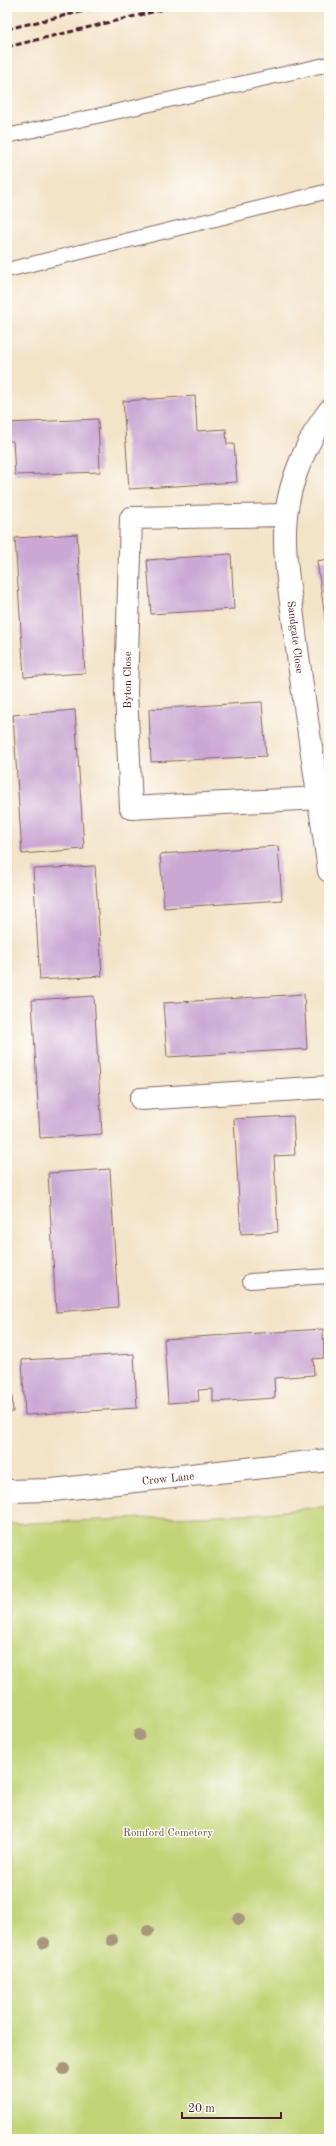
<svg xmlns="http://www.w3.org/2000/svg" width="336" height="2146" font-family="'Old Standard TT',serif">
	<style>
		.green { fill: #c2d477; stroke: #867a51 }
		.building { fill: #cba8d4 }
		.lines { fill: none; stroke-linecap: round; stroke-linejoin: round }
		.service-casing { stroke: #856462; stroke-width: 16 }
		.minor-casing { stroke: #856462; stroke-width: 24 }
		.tertiary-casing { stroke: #856462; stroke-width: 24 }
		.service { stroke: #fff; stroke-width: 14 }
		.minor { stroke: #fff; stroke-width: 22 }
		.tertiary { stroke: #fff; stroke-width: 22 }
		.rail { stroke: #4a1f2b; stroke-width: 3; stroke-dasharray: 6 3; stroke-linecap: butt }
		.tree { fill: #aa957e }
		.labels { text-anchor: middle; stroke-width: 3; stroke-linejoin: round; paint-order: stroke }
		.street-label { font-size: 11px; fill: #4a1f2b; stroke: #fdfcf7 }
		.park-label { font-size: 11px; fill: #6e5542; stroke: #fdfcf7 }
	</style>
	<rect width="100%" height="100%" fill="#fdfcf7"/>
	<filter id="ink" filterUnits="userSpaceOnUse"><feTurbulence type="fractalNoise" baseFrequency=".025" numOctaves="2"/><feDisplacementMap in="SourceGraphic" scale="8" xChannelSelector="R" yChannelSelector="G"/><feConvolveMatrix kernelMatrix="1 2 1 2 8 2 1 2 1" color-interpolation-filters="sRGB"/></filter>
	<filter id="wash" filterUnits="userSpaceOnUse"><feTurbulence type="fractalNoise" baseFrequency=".012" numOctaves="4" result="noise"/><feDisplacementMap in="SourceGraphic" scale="16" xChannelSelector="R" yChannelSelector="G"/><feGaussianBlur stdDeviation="0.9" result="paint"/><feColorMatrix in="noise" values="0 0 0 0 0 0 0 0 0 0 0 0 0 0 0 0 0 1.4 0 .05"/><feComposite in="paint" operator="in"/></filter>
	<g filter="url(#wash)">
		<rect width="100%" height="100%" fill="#f3e3c7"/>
		<path class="green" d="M329,1506V2139H7V1524L266,1513Z"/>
		<g id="blocks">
			<path class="building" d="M195,396L197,431L226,429L227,444H234L237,482L129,489L123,401Z
				M98,419L100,472L15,475L13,441H7V423Z
				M77,534L85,673L24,677L15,538Z
				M231,554L234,609L151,614L147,560Z
				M329,559V639H328L317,561Z
				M262,702L266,756L151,762L149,709Z
				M75,710L84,849L22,854L13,715Z
				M278,846L282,900L164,908L160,854Z
				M95,866L102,976L40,980L33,869Z
				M304,994L307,1049L167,1057L163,1003Z
				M94,996L102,1134L40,1138L32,1000Z
				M293,1116L295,1155L274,1156L278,1232L241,1234L234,1119Z
				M110,1169L118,1307L56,1312L48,1173Z
				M323,1329L324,1358L313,1359L314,1375L274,1378L275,1398L213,1402V1389L198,1390L199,1401L168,1403L164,1339Z
				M134,1354L137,1408L25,1415L22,1360Z
				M11,1375L13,1412H7V1376Z"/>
		</g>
	</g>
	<g filter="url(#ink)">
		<use href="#blocks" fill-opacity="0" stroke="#856462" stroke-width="1"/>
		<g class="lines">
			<defs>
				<path id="service" d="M7,136L329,64
					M7,270L329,191
					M250,1281L329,1276"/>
				<path id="minor" d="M329,411C308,438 289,482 286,516C282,552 290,590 294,625C304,707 318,789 329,871
					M286,515L131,518L126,692L131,808L319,798
					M141,1099L329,1087"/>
				<path id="tertiary" d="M7,1491L52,1490L329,1460"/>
			</defs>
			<use href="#service" class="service-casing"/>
			<use href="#minor" class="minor-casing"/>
			<use href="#tertiary" class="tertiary-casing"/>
			<use href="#service" class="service"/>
			<use href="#minor" class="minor"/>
			<use href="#tertiary" class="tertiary"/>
			<path class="rail" d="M7,29L101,7
				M7,47L173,7"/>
		</g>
		<g class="tree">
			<circle cx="139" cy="1735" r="6"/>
			<circle cx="239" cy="1919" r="6"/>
			<circle cx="148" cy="1931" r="6"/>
			<circle cx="112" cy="1940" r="6"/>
			<circle cx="44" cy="1943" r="6"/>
			<circle cx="64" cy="2069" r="6"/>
		</g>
	</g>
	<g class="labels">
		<g class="street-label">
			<text transform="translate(296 637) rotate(83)" y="4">Sandgate Close</text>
			<text transform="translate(127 680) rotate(-90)" y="4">Byton Close</text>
			<text transform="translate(168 1478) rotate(-6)" y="4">Crow Lane</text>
		</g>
		<g class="park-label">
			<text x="168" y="1836">Romford Cemetery</text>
		</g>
	</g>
	<rect width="336" height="2146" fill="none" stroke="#fdfcf7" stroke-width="24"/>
	<path d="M182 2112v6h99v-6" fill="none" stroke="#4a1f2b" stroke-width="2"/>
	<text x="188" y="2112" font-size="12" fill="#4a1f2b" stroke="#fdfcf7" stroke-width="3" paint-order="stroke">20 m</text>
</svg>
